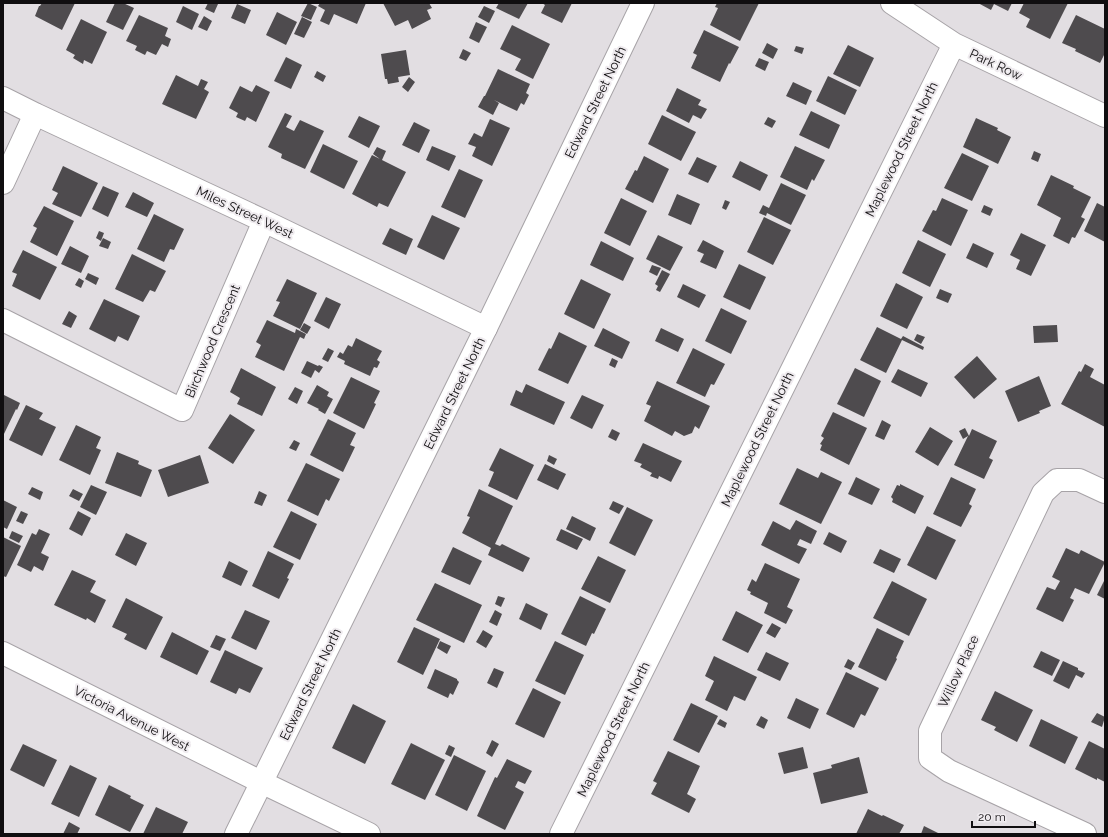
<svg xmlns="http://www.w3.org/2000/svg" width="1108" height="837" font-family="Raleway,sans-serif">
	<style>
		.building { fill: #4e4b4e }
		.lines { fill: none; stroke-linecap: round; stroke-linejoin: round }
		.minor-casing { stroke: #a7a3a7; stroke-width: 24 }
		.major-casing { stroke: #a7a3a7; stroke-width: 24 }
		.minor { stroke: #fff; stroke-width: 22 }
		.major { stroke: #fff; stroke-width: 22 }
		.labels { text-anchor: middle; stroke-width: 4; stroke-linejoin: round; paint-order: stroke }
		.street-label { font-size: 13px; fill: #100e10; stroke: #efebef }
	</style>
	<rect width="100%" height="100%" fill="#e2dee2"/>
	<path class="building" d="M42,3H75L62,30L35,16L39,6H40Z
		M115,3H123L134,8L123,30L106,22Z
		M208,3H216L218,4L214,13L205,9Z
		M308,3L317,7L311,20L301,16Z
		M320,3H366L357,24L334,14L329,25L320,21L325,10L318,6Z
		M383,3H429L432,8L427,10L431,19L412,29L408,20L395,26Z
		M499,3H528L519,19L496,8Z
		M542,3H572L562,23L541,13L545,5Z
		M717,3H759L740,41L710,25L718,8L715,7Z
		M978,3H1012L1008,11L994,4L991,10Z
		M1024,3H1068L1050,39L1026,27L1030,19L1019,13Z
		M237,4L251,10L245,24L231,18Z
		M183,6L199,14L192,30L176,22Z
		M484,6L495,11L489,23L478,17Z
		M277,12L297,22L286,45L266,35Z
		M139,15L168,28L165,36L171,39L168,47L162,44L156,55L147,51L145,55L135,50L137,46L126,41Z
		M1076,15L1105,29V53L1100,63L1075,51L1076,49L1062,43Z
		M204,16L212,21L207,31L198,27Z
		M302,17L312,22L304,38L294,34Z
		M81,19L107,32L92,64L84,60L83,64L73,58L75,55L66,50Z
		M476,22L487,27L479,43L469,38Z
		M512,25L550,44L533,79L515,70L521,59L500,49Z
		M704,30L739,47L730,64L729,63L720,82L691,68L697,55L693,53Z
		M767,43L778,49L773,59L762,53Z
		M848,45L874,58L860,87L833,74Z
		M796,46L804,48L802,54L794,51Z
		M463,49L471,53L466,61L459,58Z
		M406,50L410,75L398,77L399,82L388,84L387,79H385L381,54Z
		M286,57L302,65L291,89L274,81Z
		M759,58L769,62L765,71L755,66Z
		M498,69L530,84L526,93L529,95L524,105L521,103L517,111L494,100L499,103L493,115L478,107L484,96H485Z
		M317,71L326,76L323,82L314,77Z
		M176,75L198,86L201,79L208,82L204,89L209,92L196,119L162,104Z
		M828,76L857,90L845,115L816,101Z
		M409,77L415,82L408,92L402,87Z
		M793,82L812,91L806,105L786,96Z
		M256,85L270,92L256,122L247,117L245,121L236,117L238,113L229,108L240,86L252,92Z
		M677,88L701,100L698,105L707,109L701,119L693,115L689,123L666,111Z
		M811,111L840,125L829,149L799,135Z
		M285,113L292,116L286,127L294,131L300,120L324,131L305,169L281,158L282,154L268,147Z
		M662,115L696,132L681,161L648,144Z
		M359,116L380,126L369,148L348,137Z
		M768,117L776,121L772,128L764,124Z
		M976,118L998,128L997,130L1011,137L998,164L963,147Z
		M490,119L510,128L492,166L472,156L476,147L468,144L474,133L482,137Z
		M414,122L430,130L419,153L402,145Z
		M323,144L358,161L344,189L310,172Z
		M432,146L456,156L449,171L426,160Z
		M795,146L825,160L814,181L812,179L807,190L780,177Z
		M377,147L386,151L382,160L406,172L388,207L379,203L377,207L352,194L372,155L380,159L373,154Z
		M1034,151L1041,154L1038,162L1031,159Z
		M962,153L989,166L972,201L944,188Z
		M644,156L669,169L653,203L625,189L635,170L637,171Z
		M697,157L717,166L708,183L688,174Z
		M740,161L768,175L760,191L732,177Z
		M63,166L98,183L81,217L52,204L58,193L52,190Z
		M459,169L483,180L465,218L441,207Z
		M1051,175L1074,186L1073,188L1091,197L1081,217L1085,219L1075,238L1072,237L1069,244L1053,236L1061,218L1037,205Z
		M781,183L806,195L791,225L767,213L766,216L759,213L763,205L769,208Z
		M103,186L119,193L108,217L92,209Z
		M133,192L154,203L147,217L125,207Z
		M677,194L700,204L691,225L668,215Z
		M621,198L647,211L630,246L604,233Z
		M942,198L968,210L951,246L922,231L933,210L936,211Z
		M725,200L730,202L726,210L722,208Z
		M1097,203L1105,207V242L1084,231Z
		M984,205L993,209L990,216L981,212Z
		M44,206L74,221L57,256L30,242L37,228L33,226Z
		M154,214L184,229L174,250L170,249L164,262L137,249Z
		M432,215L460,228L444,260L417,247Z
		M764,217L791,230L773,265L747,252Z
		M390,228L413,239L406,255L382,244Z
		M99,231L104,233L101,241L96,238Z
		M1021,233L1046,245L1031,276L1016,269L1020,260L1010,255Z
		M658,235L683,247L670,271L646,259Z
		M103,238L111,242L108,249L99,246Z
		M703,240L724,251L716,269L700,262L704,254L697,251Z
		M918,240L946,254L930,287L902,273Z
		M601,241L634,258L623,281L590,265Z
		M973,243L994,253L987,268L966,258Z
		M70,246L89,256L81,273L61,264Z
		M23,250L57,267L40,300L12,286L17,274L12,272Z
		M132,254L166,271L155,292L150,290L143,302L115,289Z
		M739,264L766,277L750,310L723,297Z
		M652,265L661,268L657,276L649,272Z
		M662,270L670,274L660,292L656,290L658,286L655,284Z
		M88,273L99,278L96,285L85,279Z
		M79,278L84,281L81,288L75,285Z
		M287,279L317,293L300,329L273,316L280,302L276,301Z
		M581,279L611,294L594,329L564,314Z
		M896,283L923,297L907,329L880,316Z
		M683,284L706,295L699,308L677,297Z
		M940,289L952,294L948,303L936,298Z
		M326,297L341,304L329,329L314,321Z
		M104,299L140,316L128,341L118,336L115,342L89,329Z
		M721,308L747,321L731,354L705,341Z
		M69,311L77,316L71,328L62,324Z
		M267,320L295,333L296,329L306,334L304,339L300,337L284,371L255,357L261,345L256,342Z
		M304,323L311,327L307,334L300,330Z
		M1057,325L1058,342L1034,343L1033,326Z
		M877,327L901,339L903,336L924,347L923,350L902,340L886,373L860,360Z
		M603,328L630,342L622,359L594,346Z
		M661,328L684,339L678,352L655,341Z
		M559,332L587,346L568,384L538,370L549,348L551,349Z
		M917,334L925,337L921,344L914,340Z
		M356,338L382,351L377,360L380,362L377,368L374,367L370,376L344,364L345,361L337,357L340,352L343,354L348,345L352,347Z
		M328,348L334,351L328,362L322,359Z
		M693,348L725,364L714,385L711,384L705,397L676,383Z
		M977,356L997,379L974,399L954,377Z
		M612,358L618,361L615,368L609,365Z
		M307,361L318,366L319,365L323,367L319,373L315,370L311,378L301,373Z
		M1085,364L1094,369L1090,377L1105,385V427L1061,404L1079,371L1081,372Z
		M241,368L276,387L262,416L237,404L240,398L230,392Z
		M855,368L881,381L864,417L837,404Z
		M898,369L928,383L921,397L891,382Z
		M1039,376L1051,406L1039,411L1040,413L1018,422L1005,391Z
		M351,377L380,391L374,403L376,404L364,429L333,413Z
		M657,381L710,406L699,429L695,426L692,433L684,436L675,431L672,436L644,421L651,406L646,404Z
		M526,384L565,402L554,425L510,405L516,390L522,393Z
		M317,385L329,392L327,396L333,399L325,414L318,410L319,409L307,403Z
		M295,387L303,391L297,404L288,399Z
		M4,395L20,403L17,410L16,409L3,436V397Z
		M582,395L604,405L592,429L570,418Z
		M26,405L43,413L39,419L56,427L42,456L9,440Z
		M833,412L867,428L849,465L820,450L822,445L820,444L824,438L821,436Z
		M230,414L255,430L233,464L208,448Z
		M328,419L356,433L350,445L355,447L343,472L310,455Z
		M882,420L891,425L884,440L875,436Z
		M76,425L101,437L96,448L101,450L90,475L59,460Z
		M930,427L953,441L938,466L915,452Z
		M965,428L969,436L972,429L997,441L989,458L993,460L984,479L954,465L968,436L963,439L959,431Z
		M612,429L620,433L616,441L608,437Z
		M294,440L300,443L296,451L289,448Z
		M643,443L682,461L671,482L659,476L658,479L650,476L652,473L640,467L642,464L634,461Z
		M500,448L534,465L517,500L488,486L494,472L489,470Z
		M117,452L139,461L138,464L152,470L141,497L105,483Z
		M200,455L209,483L168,497L158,470Z
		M549,455L557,459L554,465L547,461Z
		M306,463L340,479L329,501L326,499L318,516L287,501Z
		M545,464L566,474L558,490L537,480Z
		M797,468L818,478L821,472L842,482L821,524L779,504Z
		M856,477L880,489L872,505L848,494Z
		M951,477L976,489L969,504L972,506L961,527L933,514Z
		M900,484L924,496L915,514L892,502L893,499L891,497L897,485L900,486Z
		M91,485L107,492L96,515L80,507Z
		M32,487L43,492L40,500L28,494Z
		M73,489L83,494L79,501L69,496Z
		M479,489L513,506L495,544L500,546L502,544L530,558L523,572L488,555L491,548L462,533L470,517L467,516Z
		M259,491L267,495L262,506L254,503Z
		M3,500L17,507L7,529L3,527Z
		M613,501L624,506L619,514L609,509Z
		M627,507L653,520L635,556L609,543Z
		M21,511L28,514L23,524L16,521Z
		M78,511L91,518L82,536L69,529Z
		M291,511L317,524L300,560L273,547Z
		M572,516L596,528L590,541L566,529Z
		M796,520L817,531L811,544L800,539L797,545L807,549L799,564L761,545L773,521L790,530Z
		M927,526L956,540L936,580L907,565Z
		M39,529L50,534L41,553L49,557L43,571L34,566L31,572L17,565L32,533L36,535Z
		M561,529L583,539L577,550L556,540Z
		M12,531L23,536L19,543L9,538Z
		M829,532L847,541L841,553L823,544Z
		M126,533L147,543L136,566L115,555Z
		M3,537L21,546L6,577L3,576Z
		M453,547L482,561L470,585L441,572Z
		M1066,548L1079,554L1081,550L1105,562L1089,594L1075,588L1070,598L1074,600L1063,622L1036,609L1047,587L1055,590L1060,581L1052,577Z
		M880,549L901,559L894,573L873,563Z
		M268,551L294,564L287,578L289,579L279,599L252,586Z
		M598,556L626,570L610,603L581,589Z
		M229,561L248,571L241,586L222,577Z
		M765,563L800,579L787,607L793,610L786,624L764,613L768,603L750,594L751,592L747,590L752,579L756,582Z
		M72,570L96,581L90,592L106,600L95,623L87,618L86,620L54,605Z
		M1105,579V599L1097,595Z
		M892,581L927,599L909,636L873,618Z
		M435,583L482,605L464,643L416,620Z
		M498,596L505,598L501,607L495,604Z
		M580,596L606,609L594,634L592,633L586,646L561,634Z
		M126,598L163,617L146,650L124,639L127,634L112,627Z
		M526,603L548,614L541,630L519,619Z
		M245,610L270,621L256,650L231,638Z
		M495,610L502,614L497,626L489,622Z
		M736,611L763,625L748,653L722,640Z
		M772,623L781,628L775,638L766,633Z
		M414,627L440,639L423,675L397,662Z
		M877,628L904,641L896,658L897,659L886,681L858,667Z
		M483,630L493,636L486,648L476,642Z
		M172,632L209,651L197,675L160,657Z
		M216,635L226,639L220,651L210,647Z
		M440,641L451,646L447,654L437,648Z
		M555,641L584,655L565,695L535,681Z
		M225,650L263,668L250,693L239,688L236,694L210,682Z
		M1041,651L1060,660L1052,676L1033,667Z
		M766,652L789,663L780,681L757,670Z
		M714,656L757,677L745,701L734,696L727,711L705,700L714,681L705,676Z
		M848,659L855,663L851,670L844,667Z
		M1063,661L1078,668V670L1085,673L1082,678L1076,675L1069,689L1053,681Z
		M494,668L504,672L497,688L487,683Z
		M435,669L457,679V680L459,682L453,695L450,693L448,698L427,688Z
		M846,672L879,688L865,716L861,714L854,728L826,714Z
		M533,688L561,702L544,738L515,724Z
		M995,691L1033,710L1017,742L994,730L996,727L981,720Z
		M796,698L819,709L810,729L787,718Z
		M691,703L718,716L699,753L673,740Z
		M353,704L386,721L365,764L332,748Z
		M1097,713L1105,717L1102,727L1091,722Z
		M761,716L768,720L764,729L756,725Z
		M720,719L727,723L725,728L717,724Z
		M1041,719L1078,737L1065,764L1029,746Z
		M492,740L499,744L492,757L486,753Z
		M1089,741L1105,749V782L1097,778V780L1075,769Z
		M411,743L445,760L425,800L391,784Z
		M23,744L57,760L44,787L10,770Z
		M449,745L455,748L451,757L445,754Z
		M803,747L808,768L784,774L778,753Z
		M668,751L700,766L687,794L696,799L689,813L651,794L657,783L653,781Z
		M454,755L486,771L467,811L435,795Z
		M859,757L868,793L821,804L813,773L832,768L831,765Z
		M507,759L532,771L525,784L518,781L515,787L524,792L505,830L477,816L495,777L497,778Z
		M70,765L97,778L79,817L51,804Z
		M109,785L131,796L130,798L144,805L130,832L95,815Z
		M156,807L188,822L182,834H143Z
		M868,809L882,816L883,815L904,825L899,834H856Z
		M69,822L80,828L77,834H63Z
		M924,826L940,834H921Z"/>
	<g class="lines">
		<defs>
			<path id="minor" d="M892,3L954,44L1105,116
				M3,98L35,114L264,221L486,328
				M3,183L35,114
				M3,320L182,410L264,221
				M3,653L261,782L369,834
				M561,834L954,44
				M1085,834L949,771L930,758V731L1043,493L1057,480H1079L1105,492"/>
			<path id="major" d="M236,834L486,328L643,3"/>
		</defs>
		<use href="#minor" class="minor-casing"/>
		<use href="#major" class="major-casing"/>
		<use href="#minor" class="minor"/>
		<use href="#major" class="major"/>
	</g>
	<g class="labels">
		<g class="street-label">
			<text transform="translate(996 64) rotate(25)" y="5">Park Row</text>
			<text transform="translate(595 102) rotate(-64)" y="5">Edward Street North</text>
			<text transform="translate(901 149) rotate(-64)" y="5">Maplewood Street North</text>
			<text transform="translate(245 212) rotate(25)" y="5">Miles Street West</text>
			<text transform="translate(212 341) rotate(-67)" y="5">Birchwood Crescent</text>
			<text transform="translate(454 393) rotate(-64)" y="5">Edward Street North</text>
			<text transform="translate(757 439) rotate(-64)" y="5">Maplewood Street North</text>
			<text transform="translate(958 671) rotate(-65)" y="5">Willow Place</text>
			<text transform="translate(310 684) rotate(-64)" y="5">Edward Street North</text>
			<text transform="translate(132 718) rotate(27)" y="5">Victoria Avenue West</text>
			<text transform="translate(613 729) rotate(-64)" y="5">Maplewood Street North</text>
		</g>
	</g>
	<rect width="1108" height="837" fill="none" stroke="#100e10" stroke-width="8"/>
	<path d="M972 821v6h63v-6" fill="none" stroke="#100e10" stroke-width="2"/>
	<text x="978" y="821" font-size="12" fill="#100e10" stroke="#efebef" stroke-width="3" paint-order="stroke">20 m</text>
</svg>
